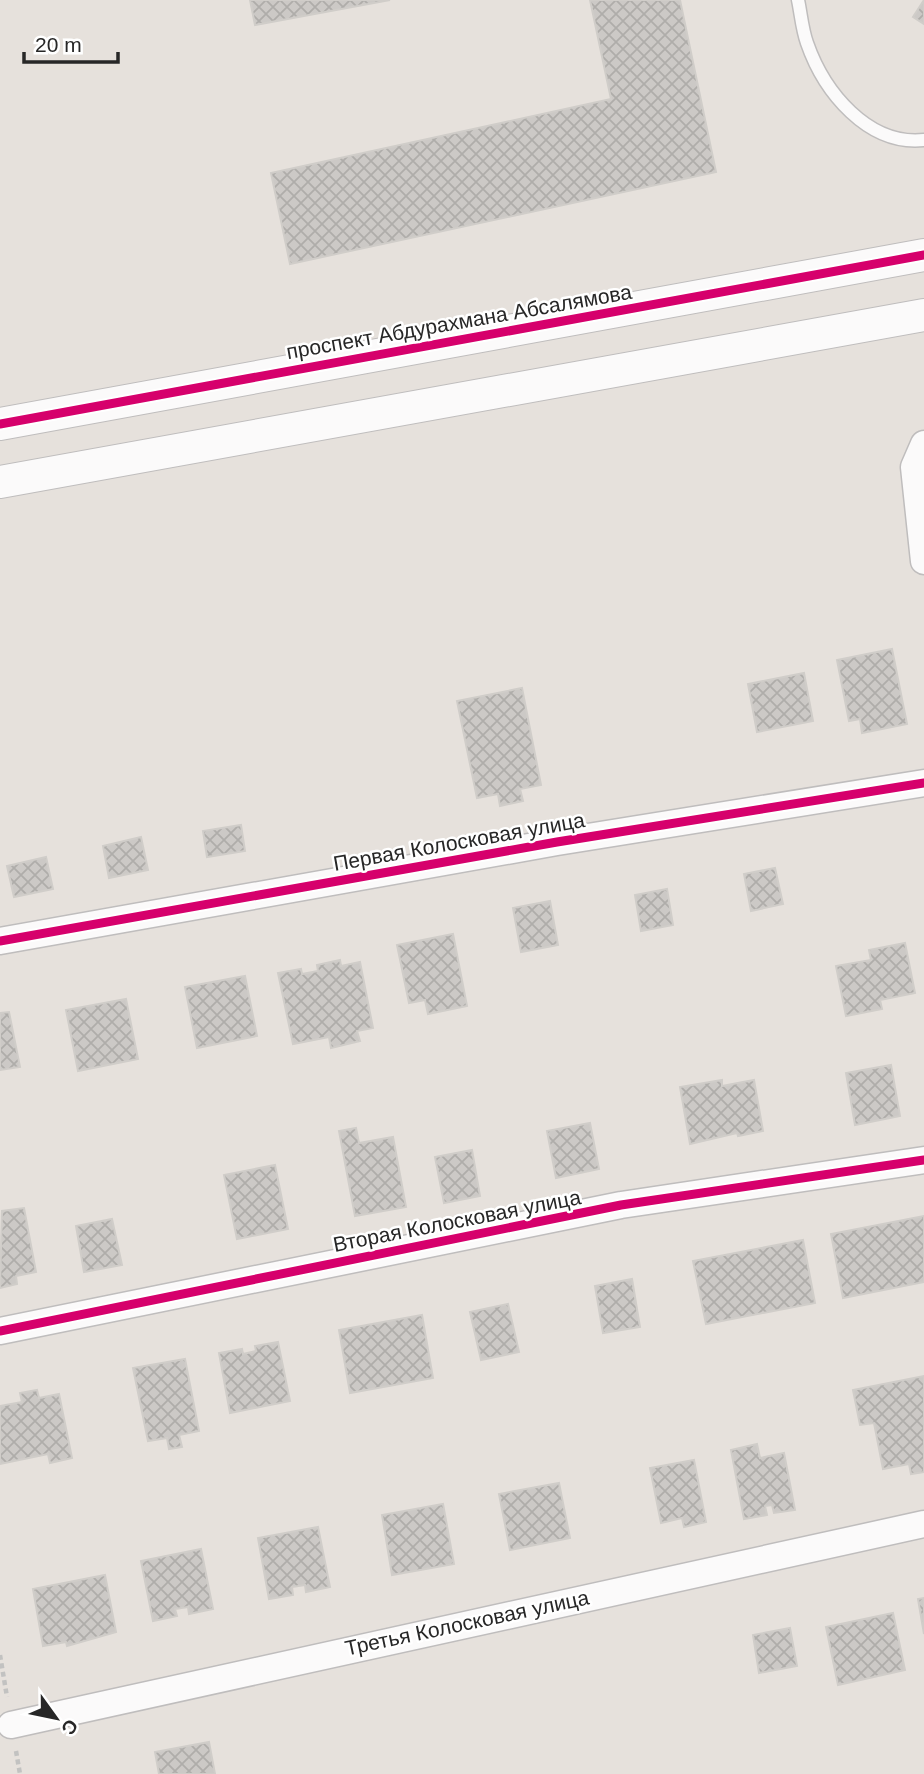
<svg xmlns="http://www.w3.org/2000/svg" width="924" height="1774" font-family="Arial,sans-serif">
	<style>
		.building { fill: url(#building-cross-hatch); stroke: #d0cdc9; stroke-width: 2 }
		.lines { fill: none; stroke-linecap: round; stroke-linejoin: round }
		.service-casing { stroke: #bfbdbd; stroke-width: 15 }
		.minor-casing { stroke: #bfbdbd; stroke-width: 29 }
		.tertiary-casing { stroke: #bfbdbd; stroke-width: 34 }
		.path { stroke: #c2c2c1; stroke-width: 4.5; stroke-dasharray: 5 3.5; stroke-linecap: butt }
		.service { stroke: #fbfafa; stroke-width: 12 }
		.minor { stroke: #fbfafa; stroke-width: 26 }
		.tertiary { stroke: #fbfafa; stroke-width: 32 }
		.cycleway-casing { stroke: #fff; stroke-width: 13 }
		.cycleway { stroke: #d6006c; stroke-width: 9 }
		.labels { text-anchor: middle; stroke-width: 5; stroke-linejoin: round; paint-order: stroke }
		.street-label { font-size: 21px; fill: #272727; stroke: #fff }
	</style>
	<defs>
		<pattern id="building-cross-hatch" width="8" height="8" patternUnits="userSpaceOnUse" patternTransform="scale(1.75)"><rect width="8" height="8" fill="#ccc9c6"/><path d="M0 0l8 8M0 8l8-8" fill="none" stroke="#afadaa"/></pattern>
	</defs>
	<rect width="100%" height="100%" fill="#e6e1dc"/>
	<path class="building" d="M250,0H390L255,25Z
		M590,0H680L716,172L290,264L271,173L611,99Z
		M924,0V24L913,17Z
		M892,649L907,724L862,733L860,719L849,721L837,660Z
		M804,673L813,721L757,732L748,684Z
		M522,688L541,785L520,789L523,801L500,806L498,794L477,798L457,701Z
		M241,825L245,851L207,857L203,831Z
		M141,837L148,870L109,878L103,846Z
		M46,857L53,889L14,897L7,866Z
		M775,868L783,904L751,911L744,874Z
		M667,889L673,925L641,931L635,895Z
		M550,901L558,945L521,952L513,908Z
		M453,934L467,1006L428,1014L425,1000L409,1003L397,945Z
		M905,943L915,993L880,1000L882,1009L846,1016L836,966L871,960L869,950Z
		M340,960L341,966L360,962L373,1028L357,1031L360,1041L331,1048L329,1037L293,1044L278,973L301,969L302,974L318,971L317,965Z
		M245,976L257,1036L197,1048L185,987Z
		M126,999L138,1059L78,1071L66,1010Z
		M9,1012L20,1067L0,1070V1013Z
		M891,1065L900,1116L855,1125L846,1073Z
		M722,1080V1086L754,1080L763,1131L738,1136L737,1133L690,1144L680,1087Z
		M590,1123L599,1169L556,1178L547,1131Z
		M356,1128L359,1143L393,1137L406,1207L355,1216L339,1131Z
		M472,1150L480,1196L444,1203L435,1157Z
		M275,1165L288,1229L237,1239L224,1175Z
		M24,1208L36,1272L16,1276L17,1284L0,1288L2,1211Z
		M924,1216V1282L843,1298L831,1234Z
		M112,1219L122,1265L84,1272L76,1226Z
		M803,1240L815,1303L706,1324L693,1261Z
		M632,1279L640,1327L603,1333L595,1286Z
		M508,1304L519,1352L481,1360L470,1312Z
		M422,1315L433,1378L350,1393L339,1330Z
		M278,1342L290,1401L230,1413L219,1353L242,1349L243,1354L256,1351L255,1346Z
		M185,1359L199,1431L179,1435L182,1447L169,1449L167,1438L148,1441L133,1368Z
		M924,1376V1472L911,1474L909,1464L883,1469L874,1423L860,1425L853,1390Z
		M37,1390L39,1398L59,1394L72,1458L50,1463L48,1454L0,1464V1406L22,1402L20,1393Z
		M757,1444L760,1458L784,1453L795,1510L774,1513L772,1505L765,1506L767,1515L744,1519L731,1450Z
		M694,1460L706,1522L684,1527L682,1518L661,1523L650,1468Z
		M559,1483L570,1538L510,1550L499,1494Z
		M443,1504L454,1564L392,1575L382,1515Z
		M318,1527L330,1587L306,1592L305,1585L292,1587L293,1595L269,1599L258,1538Z
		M201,1549L213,1609L189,1614L188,1607L175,1609L177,1616L153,1621L141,1561Z
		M105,1575L116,1632L67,1646L66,1642L43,1646L33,1589Z
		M924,1598V1634L918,1599Z
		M893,1613L905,1670L838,1685L826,1627Z
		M790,1628L797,1666L759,1673L753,1635Z
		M209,1742L215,1774H159L155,1752Z"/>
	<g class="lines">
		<defs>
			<path id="service" d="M798,0C801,14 802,29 807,43C824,92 868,146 924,140"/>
			<path id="minor" d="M924,444L914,467L924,561
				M0,941L557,842L924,783
				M0,1331L621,1205L924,1160
				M11,1725L924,1524"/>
			<path id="tertiary" d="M0,424L924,255
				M0,482L924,315"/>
		</defs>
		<use href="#service" class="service-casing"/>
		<use href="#minor" class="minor-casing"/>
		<use href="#tertiary" class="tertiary-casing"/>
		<path class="path" d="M0,1655L7,1697
			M16,1751L20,1774"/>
		<use href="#service" class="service"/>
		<use href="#minor" class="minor"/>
		<use href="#tertiary" class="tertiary"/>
		<defs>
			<path id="cycleway" d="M0,424L924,255
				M0,941L557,842L924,783
				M0,1331L621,1205L924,1160"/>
		</defs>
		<use href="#cycleway" class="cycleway-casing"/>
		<use href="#cycleway" class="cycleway"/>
	</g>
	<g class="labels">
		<g class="street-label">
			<text transform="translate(459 322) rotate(-10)" y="7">проспект Абдурахмана Абсалямова</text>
			<text transform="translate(459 842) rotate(-10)" y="7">Первая Колосковая улица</text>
			<text transform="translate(457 1221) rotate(-11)" y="7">Вторая Колосковая улица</text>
			<text transform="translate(467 1623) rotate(-12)" y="7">Третья Колосковая улица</text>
		</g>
	</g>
	<g transform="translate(56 1718) rotate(123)" stroke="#ffffff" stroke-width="5" paint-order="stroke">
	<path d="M0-5L12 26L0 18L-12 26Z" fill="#272727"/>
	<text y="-10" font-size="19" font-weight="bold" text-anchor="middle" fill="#272727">С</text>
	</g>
	<path d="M24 52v10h94v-10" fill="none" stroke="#272727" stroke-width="3.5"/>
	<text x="35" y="52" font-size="21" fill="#272727" stroke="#ffffff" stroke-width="5" paint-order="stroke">20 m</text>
</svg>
